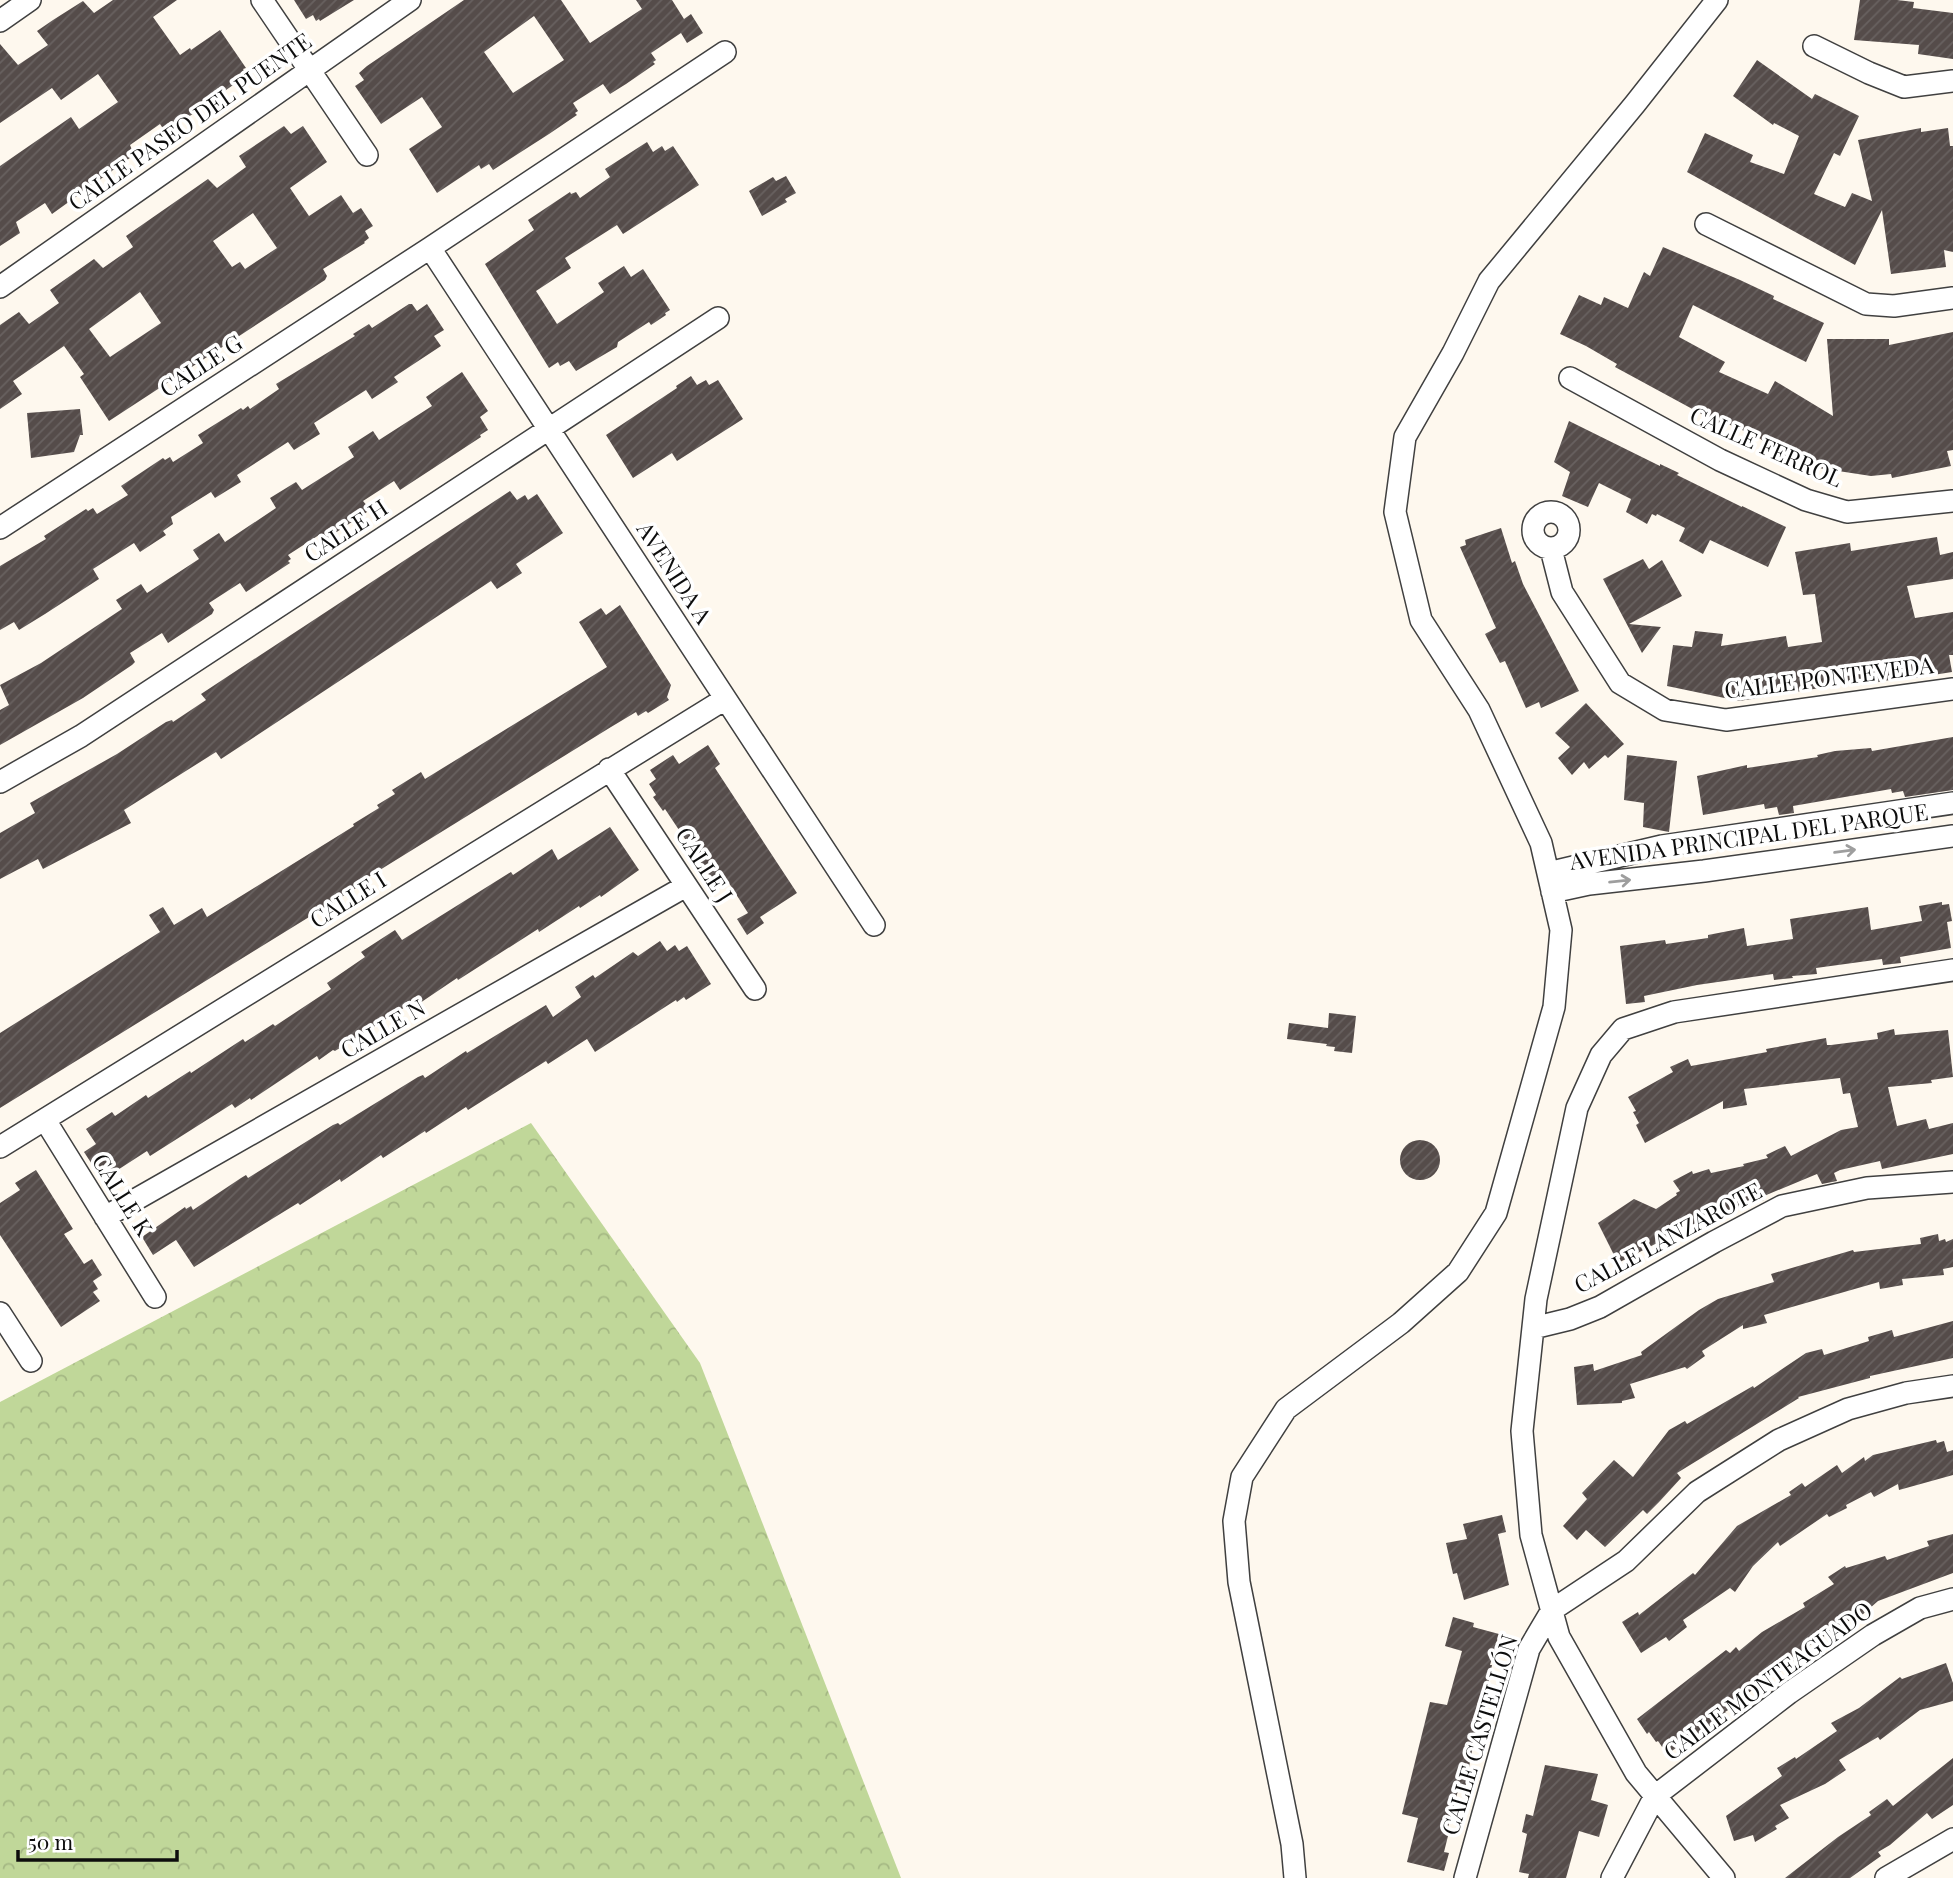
<svg xmlns="http://www.w3.org/2000/svg" width="1953" height="1878" font-family="'Playfair Display',serif">
	<style>
		.forest { fill: url(#forest-crowns) }
		.building { fill: url(#building-hatch); fill-rule: evenodd }
		.lines { fill: none; stroke-linecap: round; stroke-linejoin: round }
		.minor-casing { stroke: #404040; stroke-width: 24 }
		.minor { stroke: #fff; stroke-width: 21 }
		.oneway { stroke: #9e9e9e }
		.labels { text-anchor: middle; stroke-width: 7; stroke-linejoin: round; paint-order: stroke }
		.street-label { font-size: 23px; fill: #0d0d0d; stroke: #fff }
	</style>
	<defs>
		<pattern id="forest-crowns" width="20" height="18" patternUnits="userSpaceOnUse" patternTransform="scale(1.75)"><rect width="20" height="18" fill="#c0d799"/><path d="M2 6a3 3 0 1 1 6 0M12 15a3 3 0 1 1 6 0" fill="none" stroke="#a4b783"/></pattern>
		<pattern id="building-hatch" width="6" height="6" patternUnits="userSpaceOnUse" patternTransform="scale(1.75)"><rect width="6" height="6" fill="#554c4a"/><path d="M-1 1l2-2M0 6l6-6M5 7l2-2" fill="none" stroke="#686160"/></pattern>
	</defs>
	<rect width="100%" height="100%" fill="#fef8ee"/>
	<path class="forest" d="M531,1123L700,1363L901,1878H0V1402Z"/>
	<path class="building" d="M113,0H177L153,17L180,55L190,48L191,50L220,30L246,68L243,69L247,75L166,133L160,124L130,145L134,155L52,214L45,203L16,222L20,233L0,246V166L71,117L79,129L118,102L98,74L61,100L52,88L0,123V44L18,65L48,45L37,31L53,20L83,1L94,13Z
		M294,0H354L320,21L319,19L316,21L313,15L306,19Z
		M464,0H561L590,43L642,9L636,0H672L684,19L691,14L703,33L687,43L681,33L651,53L656,60L653,62L655,64L626,84L610,94L603,84L573,103L578,111L575,113L577,115L549,134L493,170L489,164L481,169L479,165L437,193L409,149L442,127L422,97L381,124L355,86L364,80L359,73L367,66ZM534,16L564,60L513,93L484,52Z
		M1860,0H1897L1914,2L1913,8L1953,13V59L1918,54L1919,45L1854,40Z
		M1757,60L1812,99L1815,94L1859,116L1840,156L1834,153L1814,194L1845,207L1852,193L1872,201L1858,140L1921,128V132L1948,128L1950,146H1953V252L1944,250L1946,267L1891,274L1882,210L1855,265L1687,172L1705,133L1753,155L1750,162L1784,174L1799,136L1774,123L1773,125L1733,96Z
		M284,126L291,134L303,126L327,162L290,188L309,216L341,195L353,213L361,208L373,226L365,231L369,238L364,242L365,243L323,269L327,276L325,280L109,421L80,377L84,374L64,346L13,381L22,394L0,409V325L19,312L29,324L59,303L50,290L94,259L103,268L133,247L126,236L208,179L217,188L246,167L239,156ZM253,213L277,248L245,269L240,262L232,267L213,241ZM140,292L161,323L110,357L89,329Z
		M647,142L653,152L662,146L665,151L673,146L699,185L623,234L617,225L565,258L571,268L536,291L557,324L604,292L598,283L624,266L631,277L643,269L670,310L665,313L666,315L651,325L649,322L618,342L617,347L576,371L569,361L560,366L558,362L549,368L485,264L534,230L528,220L570,192L571,194L576,192L580,198L610,177L605,169Z
		M786,176L796,193L785,199L787,202L762,216L749,191L773,177L776,181Z
		M1663,247L1740,280L1774,296L1773,299L1824,323L1806,362L1693,305L1679,337L1725,362L1719,372L1768,394L1775,381L1833,416L1827,339H1889V345L1953,332V450L1947,451L1951,466L1892,478L1891,474L1871,476L1799,465L1756,436L1721,421L1720,424L1615,367L1617,364L1586,346L1560,334L1579,295L1601,305L1604,297L1628,308L1644,272L1650,276Z
		M409,304H412L417,311L427,304L444,330L434,336L441,346L394,377L398,382L372,399L366,390L314,423L320,434L294,450L288,442L237,475L241,482L215,498L211,492L171,517L173,524L163,531L166,535L140,552L134,543L93,569L99,579L45,614L19,630L14,622L0,630V566L46,539L44,536L86,509L88,511L93,508L97,514L128,495L121,486L163,458L165,460L170,457L173,462L203,443L198,435L241,408L243,410L248,406L250,409L279,389L276,384L355,336L353,334L369,324L372,328Z
		M462,372L488,411L480,417L488,430L480,435L481,437L400,490L394,481L363,501L369,508L365,510L367,512L323,541L319,535L288,555L291,559L288,561L290,563L246,592L240,583L209,603L214,610L212,614L168,643L162,633L130,653L135,662L132,665L83,698L0,745V710L9,705L0,685L41,663L122,609L116,600L141,584L147,593L199,559L193,550L219,533L225,542L276,508L270,498L296,482L302,490L354,457L348,447L373,431L379,440L432,406L426,397Z
		M691,376L697,385L706,380L709,385L718,380L743,419L677,461L672,453L633,478L606,435L677,388L676,386Z
		M80,409L83,435H80L74,452L31,458L27,413Z
		M1569,421L1660,466V464L1679,473L1677,475L1742,507V506L1786,527L1768,567L1710,540L1703,554L1679,541L1685,528L1657,514L1656,516L1652,514L1647,524L1626,512L1631,499L1599,483L1588,507L1562,496L1570,472L1554,462Z
		M510,491L517,500L525,495L528,500L537,494L563,533L516,564L522,573L497,589L491,581L221,759L216,752L124,810L131,823L43,869L38,859L0,879V833L35,813L30,803L117,754L166,722L172,720L173,722L206,700L201,694Z
		M1501,528L1512,563L1515,561L1523,584L1579,691L1541,708L1539,702L1526,708L1505,661L1500,663L1485,634L1496,628L1460,547L1466,545L1465,540Z
		M1937,537L1940,555L1953,552V579L1907,586L1915,618L1953,612V655H1949L1952,672L1908,679L1907,677L1873,683L1845,684L1739,701L1667,686L1673,645L1692,647L1695,631L1723,634L1721,646L1786,636L1788,647L1822,642L1815,594L1803,595L1795,552L1850,543L1851,551Z
		M1643,559L1649,569L1662,560L1682,596L1629,624L1661,627L1642,653L1603,579Z
		M620,605L671,685L667,697L669,700L648,713L646,711L638,716L636,712L611,727L362,881L361,885L0,1108V1033L160,932L149,915L163,907L174,925L202,908L207,917L354,826L353,824L379,808L377,805L395,794L392,790L421,772L425,779L607,667L579,622L601,608L606,615Z
		M1586,703L1624,744L1608,758L1605,755L1589,769L1584,762L1572,775L1558,758L1570,747L1555,733Z
		M1953,737V790L1905,797L1903,791L1892,793L1891,789L1793,806L1794,813L1779,815L1777,807L1765,809L1764,804L1703,815L1697,776L1747,765V768L1818,757L1817,755L1835,751L1871,748L1872,751Z
		M708,745L720,764L715,768L797,893L760,917L764,923L747,935L737,919L748,913L727,880L717,887L665,809L663,811L653,797L656,795L649,784L656,779L650,770L673,755L679,764Z
		M1627,755L1677,761L1669,832L1643,827L1644,803L1624,800Z
		M610,827L639,870L601,897L600,895L580,908L579,906L539,932L538,929L458,980L457,978L420,1003L418,999L335,1051L333,1050L319,1060L317,1056L251,1100L250,1098L235,1108L232,1104L150,1156L147,1151L113,1173L110,1168L99,1175L84,1152L96,1144L86,1129L112,1112L115,1116L146,1095L148,1098L190,1071L191,1073L243,1039L245,1042L273,1024L275,1026L331,989L327,983L365,957L361,952L395,930L402,940L511,872L513,875L552,849L558,860Z
		M1942,902V905L1949,904L1952,921L1947,922L1951,948L1900,957L1901,963L1883,965L1882,959L1816,968L1817,974L1792,976L1793,978L1774,980L1773,974L1697,985L1644,996L1645,1002L1626,1004L1620,946L1665,940L1666,944L1708,938V935L1744,928L1747,946L1793,939L1790,919L1868,907L1871,930L1922,921L1919,906Z
		M660,941L667,951L675,945L679,951L687,946L711,984L686,1000L684,997L677,1002L676,1000L595,1052L587,1039L548,1064L546,1061L468,1110L466,1107L426,1133L425,1131L383,1158L381,1155L341,1182L340,1179L300,1205L298,1203L194,1267L176,1240L153,1255L142,1237L185,1207L186,1209L191,1206L193,1210L241,1178L246,1175L248,1178L333,1125L338,1123L340,1125L418,1077L423,1075L425,1078L466,1051L467,1053L546,1005L553,1017L581,997L575,987L593,975L595,978L633,952L638,956Z
		M1329,1013L1356,1016L1352,1053L1334,1051L1335,1047L1326,1046L1327,1044L1287,1039L1289,1023L1328,1028Z
		M1894,1029L1895,1035L1948,1030L1953,1077L1931,1080L1932,1083L1888,1087L1897,1126L1926,1119L1929,1129L1953,1123V1154L1882,1169L1880,1161L1840,1170L1834,1173L1837,1181L1822,1184L1817,1174L1764,1196V1200L1704,1217L1705,1222L1680,1231L1684,1238L1667,1246L1665,1239L1618,1263L1598,1223L1634,1199L1656,1209L1677,1195L1676,1193L1680,1191L1673,1181L1692,1171L1693,1174L1709,1169L1711,1173L1744,1166L1743,1164L1768,1158L1766,1155L1785,1146L1791,1156L1841,1130L1858,1127L1850,1093L1843,1094L1840,1078L1744,1089L1747,1105L1723,1109V1101L1645,1143L1636,1125L1639,1123L1633,1112L1636,1111L1628,1097L1673,1072L1670,1067L1688,1059L1691,1066L1767,1052L1766,1049L1826,1038L1827,1045H1831L1878,1039L1877,1033Z
		M1400 1160a20 20 0 1 1 40 0a20 20 0 1 1-40 0Z
		M36,1170L73,1229L64,1234L84,1264L92,1259L102,1275L93,1281L98,1289L93,1292L100,1301L61,1327L0,1235V1203L20,1190L15,1183Z
		M1938,1234L1939,1241L1945,1239L1946,1242L1953,1239V1267L1943,1269L1944,1275L1902,1279L1903,1285L1880,1289L1879,1282L1764,1315L1767,1323L1743,1329V1325L1702,1351L1705,1356L1687,1369L1685,1367L1630,1384L1635,1398L1622,1401V1403L1577,1405L1574,1367L1593,1364L1594,1371L1642,1355L1641,1352L1699,1310L1718,1299L1774,1282L1771,1274L1853,1250L1854,1252L1921,1244L1920,1238Z
		M1953,1321V1358L1870,1376V1378L1798,1397L1799,1398L1677,1473L1681,1478L1660,1501L1647,1514L1643,1510L1605,1547L1586,1530L1577,1540L1563,1526L1587,1499L1582,1493L1614,1460L1633,1477L1669,1430L1685,1421L1687,1424L1753,1386L1754,1388L1806,1353L1822,1349L1824,1355L1869,1341L1868,1337L1892,1330L1894,1337Z
		M1936,1440L1937,1443L1944,1441L1947,1452L1953,1450V1475L1899,1490L1898,1484L1874,1497L1871,1492L1846,1505L1847,1508L1829,1517L1827,1514L1780,1546L1778,1542L1753,1566L1735,1592L1730,1588L1683,1620L1687,1627L1669,1641L1666,1637L1641,1653L1622,1622L1638,1612L1639,1615L1693,1573L1695,1575L1737,1526L1791,1495L1789,1492L1802,1483L1805,1487L1837,1465L1842,1473L1864,1457L1865,1461L1873,1455Z
		M1502,1515L1506,1532L1498,1534L1509,1585L1464,1600L1457,1573L1453,1574L1446,1543L1467,1539L1463,1524Z
		M1953,1534V1573L1878,1601L1854,1622L1852,1619L1807,1647L1808,1649L1780,1672L1748,1693L1750,1696L1725,1712L1729,1717L1713,1730L1710,1726L1667,1754L1658,1741L1656,1742L1649,1732L1647,1734L1637,1719L1726,1650L1730,1653L1736,1647L1739,1651L1762,1632L1805,1607L1803,1603L1834,1584L1828,1577L1845,1566L1846,1568L1885,1556L1887,1560L1929,1546L1927,1541Z
		M1453,1617L1474,1623L1473,1627L1499,1634L1490,1665H1492L1488,1685L1492,1686L1488,1704L1481,1703L1465,1789L1459,1787L1447,1831L1449,1832L1444,1852L1449,1853L1444,1871L1407,1862L1418,1818L1402,1814L1430,1702L1447,1705L1462,1651L1445,1646Z
		M1946,1663L1953,1683V1701L1920,1710L1880,1740L1878,1737L1839,1760L1846,1770L1825,1784L1780,1805L1789,1818L1775,1826L1777,1829L1755,1842L1753,1835L1734,1841L1726,1816L1782,1776L1777,1768L1795,1757L1796,1759L1837,1731L1831,1723L1859,1708L1900,1677L1902,1679Z
		M1953,1758V1805L1932,1819L1927,1813L1890,1845L1878,1852L1881,1856L1850,1878H1785L1838,1837L1871,1815L1869,1812L1887,1799L1893,1806Z
		M1545,1765L1598,1774L1591,1800L1608,1805L1599,1837L1579,1831L1566,1878H1528L1529,1874L1519,1872L1527,1834L1522,1832L1526,1814L1533,1816Z"/>
	<g class="lines">
		<defs>
			<path id="minor" d="M262,0L367,155
				M0,21L30,0
				M1814,46L1869,73L1904,87L1953,81
				M1706,224L1866,304L1894,306L1953,298
				M430,248L874,925
				M0,287L410,0
				M1570,378L1720,460L1806,500L1847,512L1953,501
				M1533 530a18 18 0 1 1 36 0a18 18 0 1 1-36 0Z
				M0,528L430,248L725,52
				M1551,549L1562,592L1620,683L1665,710L1726,720L1953,689
				M609,769L755,989
				M0,782L81,736L718,318
				M1548,873L1662,846L1953,803
				M1552,892L1589,884L1704,871L1953,836
				M45,1120L155,1297
				M0,1147L725,699
				M105,1217L686,886
				M0,1313L31,1361
				M1533,1328L1570,1319L1600,1307L1714,1242L1782,1206L1867,1188L1953,1182
				M1295,1878L1292,1844L1239,1582L1234,1521L1242,1477L1286,1409L1401,1323L1458,1272L1496,1213L1554,1007L1561,930L1541,843L1479,710L1421,620L1395,512L1405,437L1453,353L1489,281L1635,104L1717,0
				M1465,1878L1529,1649L1552,1610L1626,1561L1697,1492L1779,1440L1848,1409L1906,1393L1953,1386
				M1612,1878L1655,1796L1789,1693L1873,1635L1920,1608L1953,1599
				M1724,1878L1636,1773L1559,1637L1531,1535L1522,1431L1536,1299L1577,1108L1601,1055L1623,1029L1674,1012L1953,970
				M1886,1878L1953,1839"/>
		</defs>
		<use href="#minor" class="minor-casing"/>
		<use href="#minor" class="minor"/>
	</g>
	<defs><path id="oneway-shaft" d="M-6 0H5M1.5-3L5.5 0L1.5 3" fill="none" stroke-width="1.6" stroke-linecap="round" stroke-linejoin="round" transform="scale(1.75)"/></defs>
	<g class="oneway">
		<use href="#oneway-shaft" transform="translate(1845 851) rotate(-8)"/>
		<use href="#oneway-shaft" transform="translate(1620 881) rotate(-6)"/>
	</g>
	<g class="labels">
		<g class="street-label">
			<text transform="translate(190 122) rotate(-35)" y="8">CALLE PASEO DEL PUENTE</text>
			<text transform="translate(201 366) rotate(-33)" y="8">CALLE G</text>
			<text transform="translate(1766 447) rotate(24)" y="8">CALLE FERROL</text>
			<text transform="translate(346 531) rotate(-33)" y="8">CALLE H</text>
			<text transform="translate(674 573) rotate(57)" y="8">AVENIDA A</text>
			<text transform="translate(1829 678) rotate(-7)" y="8">CALLE PONTEVEDA</text>
			<text transform="translate(1749 837) rotate(-8)" y="8">AVENIDA PRINCIPAL DEL PARQUE</text>
			<text transform="translate(704 865) rotate(57)" y="8">CALLE J</text>
			<text transform="translate(348 900) rotate(-32)" y="8">CALLE I</text>
			<text transform="translate(383 1029) rotate(-30)" y="8">CALLE N</text>
			<text transform="translate(122 1195) rotate(58)" y="8">CALLE K</text>
			<text transform="translate(1668 1238) rotate(-28)" y="8">CALLE LANZAROTE</text>
			<text transform="translate(1768 1681) rotate(-36)" y="8">CALLE MONTEAGUADO</text>
			<text transform="translate(1480 1735) rotate(-73)" y="8">CALLE CASTELLÓN</text>
		</g>
	</g>
	<path d="M18 1850v10h159v-10" fill="none" stroke="#0d0d0d" stroke-width="3.5"/>
	<text x="28" y="1850" font-size="21" fill="#0d0d0d" stroke="#ffffff" stroke-width="5" paint-order="stroke">50 m</text>
</svg>
